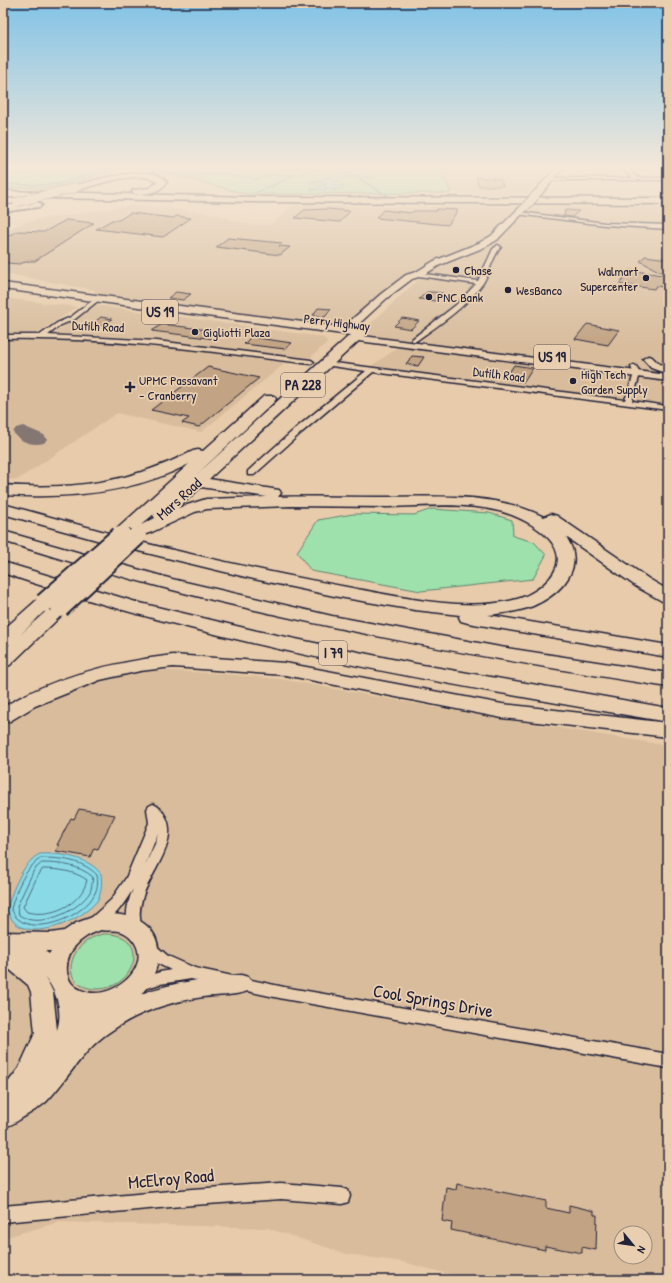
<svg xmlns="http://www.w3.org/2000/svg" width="671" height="1283" font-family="'Patrick Hand',sans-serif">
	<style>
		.built { fill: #d8bc9c; fill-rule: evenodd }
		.green { fill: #9fe1ac; stroke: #608274 }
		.water { fill: #89d9e6; stroke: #6090a2 }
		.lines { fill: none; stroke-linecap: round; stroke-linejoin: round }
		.shore { stroke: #4b6b7f; stroke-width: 1 }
		.stream { stroke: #6090a2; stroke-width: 1.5 }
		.taxiway { fill: #847672; fill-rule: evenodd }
		.building { fill: #c2a383; stroke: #22223b }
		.street-casing { stroke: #22223b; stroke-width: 3 }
		.secondary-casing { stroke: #22223b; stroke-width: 3 }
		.primary-casing { stroke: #22223b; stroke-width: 3 }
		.highway-casing { stroke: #22223b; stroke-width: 3 }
		.street { fill: #e9cfb0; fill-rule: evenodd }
		.secondary { fill: #e9cfb0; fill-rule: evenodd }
		.primary { fill: #e9cfb0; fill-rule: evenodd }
		.highway { fill: #e9cfb0; fill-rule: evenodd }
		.primary-bridge-casing { stroke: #22223b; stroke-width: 10; stroke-linecap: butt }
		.highway-bridge-far2-casing { stroke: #22223b; stroke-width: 10; stroke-linecap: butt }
		.highway-bridge-far1-casing { stroke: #22223b; stroke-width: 17; stroke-linecap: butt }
		.highway-bridge-casing { stroke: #22223b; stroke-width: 22; stroke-linecap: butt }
		.primary-bridge { stroke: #e9cfb0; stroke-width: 8 }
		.highway-bridge-far2 { stroke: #e9cfb0; stroke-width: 9 }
		.highway-bridge-far1 { stroke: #e9cfb0; stroke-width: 14 }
		.highway-bridge { stroke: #e9cfb0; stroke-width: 18 }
		.poi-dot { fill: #22223b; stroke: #e9cfb0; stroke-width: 1.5 }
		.labels { text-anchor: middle; stroke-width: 3.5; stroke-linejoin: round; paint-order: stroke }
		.far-poi-label { font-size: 13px; fill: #22223b; stroke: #e9cfb0; text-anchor: start }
		.far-street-label { font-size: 13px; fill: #22223b; stroke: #e9cfb0 }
		.shield { fill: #e9cfb0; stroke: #5e565e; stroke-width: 1 }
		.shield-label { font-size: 14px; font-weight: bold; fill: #22223b }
		.street-label { font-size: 15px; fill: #22223b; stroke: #e9cfb0 }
		.near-street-label { font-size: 18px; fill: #22223b; stroke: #e9cfb0 }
	</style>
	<rect width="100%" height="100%" fill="#e7cbaa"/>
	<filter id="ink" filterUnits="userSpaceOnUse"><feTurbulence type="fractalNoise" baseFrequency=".025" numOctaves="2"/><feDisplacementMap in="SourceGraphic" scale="8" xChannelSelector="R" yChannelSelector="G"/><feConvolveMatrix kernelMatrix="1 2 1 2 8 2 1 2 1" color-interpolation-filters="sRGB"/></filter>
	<g filter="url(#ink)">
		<path class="built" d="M449,168H548L540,180L527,194L451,193L443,176Z
			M134,205L210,213L251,225H270L294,205L400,207L457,206L668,207V408L367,369L402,345L355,338L419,279V274L409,277L345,331L92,298L95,290L7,274L3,271V231L28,221Z
			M3,298L77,307L36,334L3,335Z
			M94,305L316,336L324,338L328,342L311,357L301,358L124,337L56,334V332Z
			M31,340H101L288,361L201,432L117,413L17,480L3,478V341Z
			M152,670L212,673L280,679L478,715L665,745L668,790V1280H471L403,1262L347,1254L267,1228L59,1222L3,1238V724L15,717L72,690L123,674ZM621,1233H645V1257H621Z"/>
		<path class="green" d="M40,168H124L63,185L41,188L3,187L4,175L35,173Z
			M133,168H449L443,176L451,193L246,194L159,171Z
			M432,509L489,513L512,520L513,536L534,542L546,555L533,579L421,591L311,571L297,552L318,520L353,514L414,515Z
			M104,934C152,932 137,989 97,989C56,988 68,940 104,934Z"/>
		<path class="water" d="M353,175H365L373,178L349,177L332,183L335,185H344C341,191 331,191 325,187L326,189L325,190H310L326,184L320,182L310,184L311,182L333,176Z
			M40,854C60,853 89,857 101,874C102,883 102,893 97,901C82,920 33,943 13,921C11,918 9,914 7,910C11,893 23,861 40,854Z"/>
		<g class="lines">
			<path class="shore" d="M41,858C61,858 83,860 97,875C98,881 98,887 95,893C86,915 38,936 18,919C15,917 13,912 11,909C16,890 24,869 41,858Z
				M42,863C60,863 79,865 93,877C92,882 92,888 90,892C79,910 47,925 27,919C24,918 21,916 19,915L17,906L34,870Z
				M43,869C58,869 75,871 87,880C81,905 51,918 27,912L23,907L36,879Z"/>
			<path class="stream" d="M125,168L158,170L188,176L223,174L256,179L273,175H296L321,168
				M327,168H337
				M341,168L403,205
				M3,184L34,185L58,184L111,168
				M253,194L288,179L291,176"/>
			<path class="taxiway" d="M23,426L44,435L47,439L44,443C32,446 20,442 13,432L16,428Z"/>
		</g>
		<path class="building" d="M476,177L500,179L503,186H479Z
			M328,209L350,211L340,222L295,218L304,210Z
			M437,209L458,210L448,225L376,218L383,210L411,213L413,211H436Z
			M565,210L579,211L572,217L564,216Z
			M130,213L174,218L176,216L191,218L163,237L96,229L112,220H119Z
			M66,220L94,223L35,261H29L19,264L7,263L3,259V238L18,231L44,232Z
			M228,238L282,243L279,246L290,247L280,255L216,247Z
			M645,256L668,259V276L640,261Z
			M630,270L668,276V288L656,286L654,289L619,284Z
			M176,292L191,294L183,300L168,298Z
			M427,292H432L443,293L435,301L419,299Z
			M318,308L331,309L325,317L313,315Z
			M101,317L112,319L103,326L92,324Z
			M402,318L409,319L419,321L411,329L394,326Z
			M162,324L223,332L215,339L152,331Z
			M587,324L619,330L608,345L575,339Z
			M251,337L292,343L285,349L244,344Z
			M412,356L424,357L418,366L406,364Z
			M514,365L533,368L524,382L505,379Z
			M208,367L259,378L199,427L182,423L189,418L151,410Z
			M79,809L115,815L98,849L94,848L90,857L56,851L59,845H57L71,818L74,819Z
			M457,1183L546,1201V1208L569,1213V1205L594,1211V1215H597L596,1250L582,1247V1253L545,1246V1250L451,1230L452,1223L442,1221L446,1187L456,1189Z"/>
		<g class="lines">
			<defs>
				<path id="street" d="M622,168H627L638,178H668V180H551L549,179L551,178H633Z
					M519,212L605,223L668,225V229L605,225L517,214Z
					M498,245L501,247C492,257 490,272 483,283C466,307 440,324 416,341H412V339L456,305L476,284L419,276L417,275V273L478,281L493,249Z
					M97,297L100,299L99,300L75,319L61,325L48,335L157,341L311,360L314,362L311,364C208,351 107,337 3,339V335H40L57,323L71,317Z
					M327,362L625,400L634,374L631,367L634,365L636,366L640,374L632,401L668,406V410L373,372L301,433L254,475H248V471L295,429L366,371L325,365L324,364Z
					M153,804C158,806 161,809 164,814C181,839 151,872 143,896C141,903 139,910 140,917C140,923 142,927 140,932L135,934L130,932C124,918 127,903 133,889C126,901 107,931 91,926L89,922L91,918L111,900L126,878L149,823L147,809L149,806ZM158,833L155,844L145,865Z
					M149,942L154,944L168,956L195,968L284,987L668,1054V1068L284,999L191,979L160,984L140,990L135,988L133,984L135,980L160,972L171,970C160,965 147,959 142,948L144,944Z
					M281,1183L342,1188L348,1190L350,1196L348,1202L342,1204L281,1199L193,1205L3,1222V1206L193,1189Z"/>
				<path id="secondary" d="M101,914C115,914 131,914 143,923C168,940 159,976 141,994C173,982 207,978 241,975L248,977L252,984L248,991C234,996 218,995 203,997C168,1002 137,1012 108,1033C82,1051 68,1079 47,1101C39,1108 30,1113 22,1118C16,1122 10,1126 3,1127V1089L19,1068L35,1033L31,992L28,985L3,964V932L51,933L64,931L76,923ZM101,930C107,931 114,930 119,931C124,932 129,935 132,939C156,967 109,1004 81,990C73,987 68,980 67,972C65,950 82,936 101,930ZM45,951H51L49,954ZM46,978C57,993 63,1012 57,1030L53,992Z"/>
				<path id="primary" d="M556,168H563L538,198H532V194Z
					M523,204H529L530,206L497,240L485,247L440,265L422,276L412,279L387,298L349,333H341L340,331L341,329L381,294L406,275L416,272L434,261L479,243L491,236Z
					M355,335L668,375V381L351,340L350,338L351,336Z
					M648,356L652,357L659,364L668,367V374L651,368L643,359Z"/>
				<path id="highway" d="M135,173C147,173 159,172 167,182C160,193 148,193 136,195L132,192L133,190L149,188L158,182C140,169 96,185 75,191L71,188L72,186L108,177Z
					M3,191L252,197L668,198V204L252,202L3,197Z
					M37,202L40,203L42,205L40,207L3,212V206Z
					M3,283L364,330L366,333L364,336L209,479L279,490L281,493L278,497C310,496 343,497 376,497C432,497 492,491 544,517L551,514L557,516L649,579L668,590V602L662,601L637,587L566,537C587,567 561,594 533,606C518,612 503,613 488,615L668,645V657L468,623L461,621L459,617L460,615L415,610L339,597L254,579L122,547L3,514V504L116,535L115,533L117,529L189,464C132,494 66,499 3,495V485C74,490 129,483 193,451L198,450L203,451L264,396H274L276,399L274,402L195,476L350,335L3,289ZM201,487L267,497L206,499L178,508ZM290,506C323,506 356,507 388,507C428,506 474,501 512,515C542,527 579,554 543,585C534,593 521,599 509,601C460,611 401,597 352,588C276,574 200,557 124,538L129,537L139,527L138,529L140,532L146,534L152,532L195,512L207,509ZM155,513L153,515L155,518L141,525Z
					M3,531L172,579L332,616L500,647L668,673V687C528,665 389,641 251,609C167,590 85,567 3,541Z
					M3,562L136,602L257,631L411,663L668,708V722C445,684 218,646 3,573Z
					M44,598L50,599L53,603L20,635L54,604L60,602L66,604L69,608L10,665L3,667V650L10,644L3,646V630L38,599Z
					M173,655L285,663L502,704L668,723V737L502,718L285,675L173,667L140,671L100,680L35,706L10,721L3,723V707C55,676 114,662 173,655Z"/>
			</defs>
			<use href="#street" class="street-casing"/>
			<use href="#secondary" class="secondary-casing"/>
			<use href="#primary" class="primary-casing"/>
			<use href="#highway" class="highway-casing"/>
			<use href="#street" class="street"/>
			<use href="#secondary" class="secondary"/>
			<use href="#primary" class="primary"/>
			<use href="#highway" class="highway"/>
			<defs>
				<path id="primary-bridge" d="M526,206L535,196"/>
				<path id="highway-bridge-far2" d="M17,202L75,188"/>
				<path id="highway-bridge-far1" d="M119,537L123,533"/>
				<path id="highway-bridge" d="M44,603L120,536
					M60,608L137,536"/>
			</defs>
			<use href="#primary-bridge" class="primary-bridge-casing"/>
			<use href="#highway-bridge-far2" class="highway-bridge-far2-casing"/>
			<use href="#highway-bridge-far1" class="highway-bridge-far1-casing"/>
			<use href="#highway-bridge" class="highway-bridge-casing"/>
			<use href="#primary-bridge" class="primary-bridge"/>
			<use href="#highway-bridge-far2" class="highway-bridge-far2"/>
			<use href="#highway-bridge-far1" class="highway-bridge-far1"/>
			<use href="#highway-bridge" class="highway-bridge"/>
		</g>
	</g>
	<linearGradient id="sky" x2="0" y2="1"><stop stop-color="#82c3e7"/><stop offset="0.48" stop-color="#f4e8d9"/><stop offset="1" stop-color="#f4e8d9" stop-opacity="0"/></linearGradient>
	<rect width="671" height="348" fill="url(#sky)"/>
	<g class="poi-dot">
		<circle cx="456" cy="270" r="4"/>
		<circle cx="646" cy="278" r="4"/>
		<circle cx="508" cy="290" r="4"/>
		<circle cx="429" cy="297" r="4"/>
		<circle cx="195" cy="332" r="4"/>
		<circle cx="573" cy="381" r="4"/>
		<path d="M128 381h4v4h4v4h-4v4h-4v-4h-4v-4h4z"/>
	</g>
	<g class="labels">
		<g class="far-poi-label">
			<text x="464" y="275">Chase</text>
			<text x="638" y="276" text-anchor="end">Walmart<tspan x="638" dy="15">Supercenter</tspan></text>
			<text x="516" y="295">WesBanco</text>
			<text x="437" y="302">PNC Bank</text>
			<text x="203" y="337">Gigliotti Plaza</text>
			<text x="581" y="379">High Tech<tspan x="581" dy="15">Garden Supply</tspan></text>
			<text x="139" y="385">UPMC Passavant<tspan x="139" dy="15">– Cranberry</tspan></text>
		</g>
		<g class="far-street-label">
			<text transform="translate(337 322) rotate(7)" y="5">Perry Highway</text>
			<text transform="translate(98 326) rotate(3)" y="5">Dutilh Road</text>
			<text transform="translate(499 374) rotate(7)" y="5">Dutilh Road</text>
		</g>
		<g class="shield">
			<rect x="142" y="300" width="36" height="24" rx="3"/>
			<rect x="534" y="345" width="36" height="24" rx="3"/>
			<rect x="281" y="373" width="44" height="24" rx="3"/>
			<rect x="319" y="641" width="28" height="24" rx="3"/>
		</g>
		<g class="shield-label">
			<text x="160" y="317">US 19</text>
			<text x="552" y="362">US 19</text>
			<text x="303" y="390">PA 228</text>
			<text x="333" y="658">I 79</text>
		</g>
		<g class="street-label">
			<text transform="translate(179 499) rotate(-42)" y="5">Mars Road</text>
		</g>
		<g class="near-street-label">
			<text transform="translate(433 1001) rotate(10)" y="6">Cool Springs Drive</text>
			<text transform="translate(171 1179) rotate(-5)" y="6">McElroy Road</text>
		</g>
	</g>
	<rect width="671" height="1283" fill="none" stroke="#e9cfb0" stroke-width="16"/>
	<rect x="8" y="8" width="655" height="1267" fill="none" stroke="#22223b" stroke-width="1.5" filter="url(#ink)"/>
	<g transform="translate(633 1245) rotate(119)"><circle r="19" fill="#e9cfb0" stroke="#998a81"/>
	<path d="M0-3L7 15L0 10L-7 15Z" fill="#22223b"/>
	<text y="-6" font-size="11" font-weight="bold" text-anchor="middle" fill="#22223b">N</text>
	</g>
</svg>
